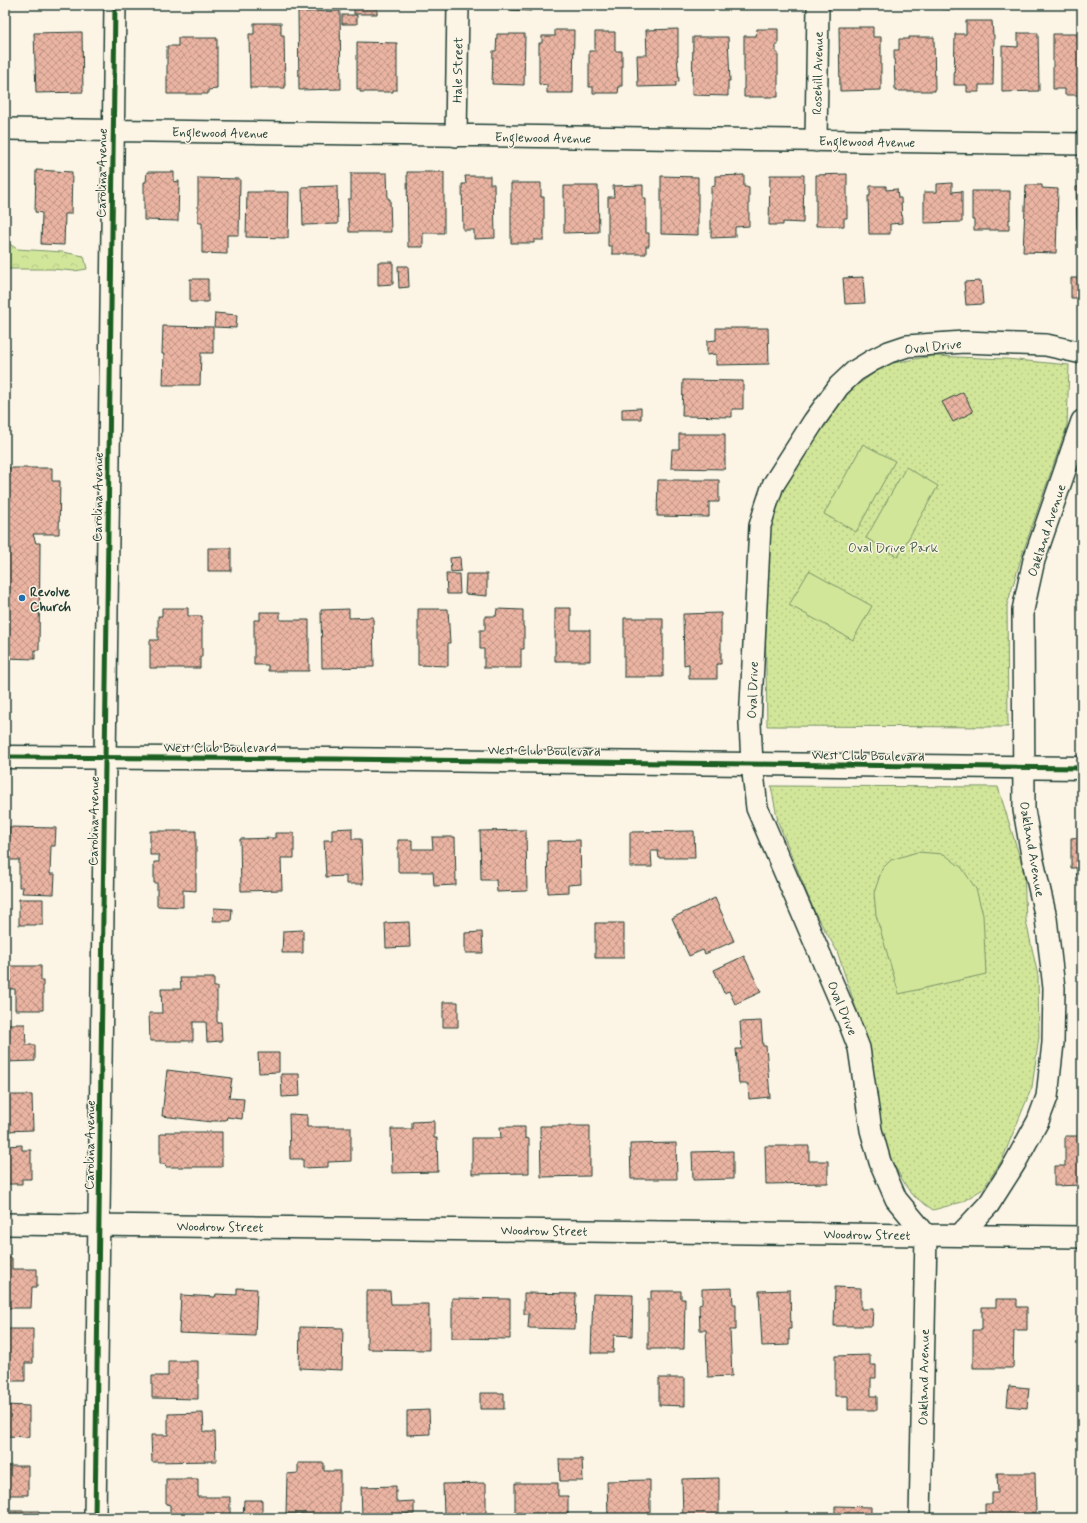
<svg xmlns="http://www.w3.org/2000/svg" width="1087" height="1523" font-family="Mynerve,sans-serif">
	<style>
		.forest { fill: url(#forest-crowns); stroke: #789267 }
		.park { fill: url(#park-dots); stroke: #789267 }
		.garden { fill: #d2e69a; stroke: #789267 }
		.building { fill: url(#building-cross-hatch); stroke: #1f3d34 }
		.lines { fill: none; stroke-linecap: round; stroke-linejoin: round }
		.street-casing { stroke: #1f3d34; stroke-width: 24 }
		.secondary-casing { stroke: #1f3d34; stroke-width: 25 }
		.street { stroke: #fcf5e5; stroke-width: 21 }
		.secondary { stroke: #fcf5e5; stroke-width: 22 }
		.cycleway-casing { stroke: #fcf5e5; stroke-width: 8 }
		.cycleway { stroke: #1b5e20; stroke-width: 5 }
		.poi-dot { fill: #1f6fb2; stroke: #fcf5e5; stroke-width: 1.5 }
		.labels { text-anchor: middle; stroke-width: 3; stroke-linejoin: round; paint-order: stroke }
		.street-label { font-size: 13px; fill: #1f3d34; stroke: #fcf5e5 }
		.park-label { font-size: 13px; fill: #435f48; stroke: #fcf5e5 }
		.poi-label { font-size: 13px; font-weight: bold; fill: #1f3d34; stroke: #fcf5e5; text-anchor: start }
	</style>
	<defs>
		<pattern id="forest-crowns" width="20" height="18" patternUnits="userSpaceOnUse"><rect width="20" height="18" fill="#d2e69a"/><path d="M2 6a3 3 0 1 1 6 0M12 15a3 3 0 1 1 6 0" fill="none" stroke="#b4c685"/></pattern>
		<pattern id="park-dots" width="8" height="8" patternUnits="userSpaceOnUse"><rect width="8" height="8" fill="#d2e69a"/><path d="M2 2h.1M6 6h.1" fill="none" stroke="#b4c685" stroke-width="1.8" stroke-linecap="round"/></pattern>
		<pattern id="building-cross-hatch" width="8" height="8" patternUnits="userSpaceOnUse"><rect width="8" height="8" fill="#ebb4a2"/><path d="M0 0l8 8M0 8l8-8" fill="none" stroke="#be9485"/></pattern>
	</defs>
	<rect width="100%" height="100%" fill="#fcf5e5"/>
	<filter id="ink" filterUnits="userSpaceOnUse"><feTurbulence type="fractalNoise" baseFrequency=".025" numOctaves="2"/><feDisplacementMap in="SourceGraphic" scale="8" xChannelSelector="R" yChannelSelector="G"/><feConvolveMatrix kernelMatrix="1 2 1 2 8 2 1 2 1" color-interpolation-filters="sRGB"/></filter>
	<g filter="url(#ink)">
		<path class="forest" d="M5,241L17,249L62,252L84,256L87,269L74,271L52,269H5Z"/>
		<path class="park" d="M932,356L1006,359L1069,365L1067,426L1023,552L1007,605L1008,727L767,726L765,608L767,514L839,402L857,385L877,371L893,363Z
			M771,786L998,787L1024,871L1026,921L1038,976L1039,1037L1032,1087L1002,1160L983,1189L962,1202L933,1210L911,1194L890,1159L878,1130L868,1045L837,951L815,913L778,822Z"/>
		<path class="garden" d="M863,444L895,461L856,532L824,514Z
			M906,467L938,486L898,557L866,538Z
			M809,571L872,606L853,640L789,605Z
			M917,852L944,854L962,868L976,889L983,915L986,974L899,994L876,915L874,893L882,869L891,860Z"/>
		<path class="building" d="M207,5H229V6L207,7Z
			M354,5H377V14H354Z
			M511,5H531V11L511,10Z
			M942,5H956L955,10L941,9Z
			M340,11L341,89L299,90L298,12Z
			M342,15H357V24H342Z
			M966,21H992L993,35H994L993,85H979V92H967V85H954L955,34H966Z
			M254,23H281V35H284L285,88H250L249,34H254Z
			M839,27H873V37H881V90L840,91Z
			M678,29V56H677L679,81L676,82V86L638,87L637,55H647L646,30Z
			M757,29H778V45H776V53H778V97H744V36H756Z
			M555,30H574L573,93H547V85L539,84V43H542V36H555Z
			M82,32L83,92L36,93L34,33Z
			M595,32H615V51H622V86H619L618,93H593V87H589V51H595Z
			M1018,33H1038L1039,91L1002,92V46L1018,47Z
			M497,34H525L524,85L492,84L493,51H496Z
			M1053,34H1082V95H1065V89H1053Z
			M693,37H728L730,81H728V96L692,95Z
			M909,37H934L935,91H895L894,50H899V39H909Z
			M178,38H217V89L208,90V94H167V46H178Z
			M357,42L397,43V90H393V92H360V89H357Z
			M36,170L72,172L71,214H65L64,245L41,244L42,213L35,212Z
			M147,172H174V182L179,181L178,221L144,220V182H146Z
			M407,172H444V233H423V247H408Z
			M351,173H387L388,199H390L391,232H349L348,199H351Z
			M847,174V218H844V226H816V175Z
			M744,175V187H749V226L735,227V237L711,238V187L715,186V176Z
			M770,175H804L803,223L783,222V225H769Z
			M465,176H490V184H494L495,238L474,239V230H463L462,184H466Z
			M661,176L698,177V235L661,234Z
			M198,178L240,179L239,235H227V254L202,253V223H198Z
			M511,183H541V197H544V240H534V243H511Z
			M952,183V192L962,191V222L924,223V192H937V184Z
			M643,185V198H646V233H649V246H646V254H612V246H608V197H614L613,186Z
			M1026,185H1042V188L1058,189L1056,253L1023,252Z
			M337,186L338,224L303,225L302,187Z
			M564,186H598L599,232L564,233Z
			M870,186H886V190L897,189L898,198H901L902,223L890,224V234H869L868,196H870Z
			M1076,187H1082V229H1077Z
			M972,191H1010V220L1009,219V230H974V220H972Z
			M247,192H289L288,238L246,237Z
			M378,262H393V284L378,285Z
			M398,266H408L409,287L399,288Z
			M863,277L865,303L845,304L843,278Z
			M1071,278H1082V298H1071Z
			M190,279H208V302H190Z
			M981,281L983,304L966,305L964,282Z
			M215,313L237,315L236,328L214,327Z
			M163,326L213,327V353H201L200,385H163L164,354H162Z
			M716,328H768L769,364L716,365V354L707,355V341L716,340Z
			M683,380L743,381V409H732V417L682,416Z
			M963,392L973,412L953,422L942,402Z
			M641,408V419H622V409Z
			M679,434H725V469L671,468L672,449H679Z
			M8,468H52V481H60L59,534H33L36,543H40V546L39,650H35V659L5,658V481H8Z
			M658,480H719V502H709V517L657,516Z
			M208,548H231V571H208Z
			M460,557L461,571L451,572L450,558Z
			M446,574H459L460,594H447Z
			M466,574H487V596L465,594Z
			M162,608H188V616H202V657H200V668H150V640H158V616H162Z
			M555,608H571V630H590V661H555Z
			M349,609V618L373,617L374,667L322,668L321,610Z
			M418,609H448L450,643H448V666L418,665Z
			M497,609L523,610V626L524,627V649H521V668H484V649H480V630H485V616H496Z
			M260,612H280V620H309V671H268V665H254V620H260Z
			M721,613V664H717V679H689V664L684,665L683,614Z
			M624,618H663V677H624Z
			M9,827L56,828L55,846H51L50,874H55L54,894L22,893L23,887H19V860H8Z
			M352,828V839H361L363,884H346V876L326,877L324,840H332V829Z
			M526,830L527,891L497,892L496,880H481L480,831Z
			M150,831H196V891L183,890V907L157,906V883H154V862H159V855H150Z
			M694,831L695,858H659L658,851H651L652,867H630V832Z
			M275,833H294V858H281L282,890L241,891L240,839L275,838Z
			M432,837H455L456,885L434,886L433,872H398V840H412V849H433Z
			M1082,837V876H1077V868H1071V838Z
			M580,840L581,884L568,885V892L548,893L547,841Z
			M715,898L734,941L705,954L703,950L689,956L672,918Z
			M19,899H43V925H19Z
			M214,908L232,909L231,921H213Z
			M409,922L410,947L386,948L385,923Z
			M595,923H624V958H595Z
			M303,930V953H282L283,931Z
			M482,932L483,953H465V933Z
			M744,956L761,992L735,1004L729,991L724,993L714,970Z
			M5,966H41V981H43V1010H15V989H5Z
			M180,978H214V987H217V1022H221L222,1041L207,1042L206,1022H193V1041H150L149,1013H162L161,989H181Z
			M443,1002H458V1027H443Z
			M761,1021L763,1046H766L770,1097L749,1099L748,1084H739L736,1049H742L740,1022Z
			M5,1024H25L26,1045H35V1061L5,1062Z
			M258,1053H279V1072L259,1073Z
			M167,1070L232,1078L229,1098L244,1099L242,1119L227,1117L226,1120H220V1121H211V1122L162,1116Z
			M281,1074H299L300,1096L282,1097Z
			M5,1095H32L33,1130L5,1131Z
			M289,1114L307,1115V1127H351V1161L328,1162V1167L303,1168V1159H290Z
			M434,1121V1138H437L438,1172L392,1173L391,1129H412V1122Z
			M540,1126H590V1176L541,1177Z
			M500,1127H525V1138L529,1139V1173L472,1174V1138H501Z
			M165,1132H222V1167H166L165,1164H160V1134H165Z
			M1065,1136H1082V1185L1054,1186V1166H1065Z
			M676,1143L677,1179H631L630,1144Z
			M22,1145V1150H31V1179H22V1184H5V1146Z
			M765,1146H809V1161H828V1183L766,1184Z
			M733,1151V1179L693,1180L692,1152Z
			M5,1258H12V1269H37V1287H32L31,1308H5Z
			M835,1287L861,1288V1309H873L872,1326H834Z
			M237,1288L257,1289L255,1336L179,1333L181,1295L215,1297L216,1294L237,1295Z
			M732,1288L733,1304H736V1330H730L732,1376L708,1377L706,1330H700L699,1305L702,1304V1289Z
			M790,1290L791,1329H789V1345L762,1346L759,1291Z
			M367,1291H390L391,1304H429V1350L367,1349Z
			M651,1291H681V1299H685L684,1349H648V1299H651Z
			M524,1293L576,1294L575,1329L528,1328L529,1314H524Z
			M593,1294L633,1295L632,1336L614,1335L613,1353H591Z
			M452,1298L510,1299V1339L452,1338Z
			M996,1299H1017V1307H1027V1330H1014L1013,1368H973V1330H982V1307H996Z
			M300,1327L343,1328L342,1370L299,1368Z
			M5,1329H33V1363H25V1381H5Z
			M870,1355V1365H876V1378H871V1396H877V1410H848V1396H835V1356Z
			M168,1361H198V1399L152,1398V1376H168Z
			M659,1378H685V1406L659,1405Z
			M1009,1386L1029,1388L1027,1408L1007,1406Z
			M480,1393H504V1409H480Z
			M5,1405L29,1406V1437L5,1436Z
			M429,1410L430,1434L407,1435V1411Z
			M203,1413L204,1432H215L216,1461L152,1462L151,1435H168V1414Z
			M559,1459H582L583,1481H560Z
			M298,1463H324V1471H340V1515L286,1514L287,1474L298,1473Z
			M5,1466H28V1495H5Z
			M997,1473H1035L1036,1513H1031V1518H985V1504H992V1493H998Z
			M719,1478V1518H683L682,1479Z
			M166,1479H198V1497H230V1518H170V1505L166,1504Z
			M650,1480V1517L608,1518L607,1481Z
			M486,1483V1514H467V1517H455V1514H444L443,1484Z
			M515,1483H558V1496H568V1515H515Z
			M396,1486V1502L414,1501V1514L362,1516L361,1487Z
			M244,1500H262V1518H243Z
			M835,1506L871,1507V1518H835Z
			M5,1511H39V1518H5Z"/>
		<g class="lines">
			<defs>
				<path id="street" d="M5,129L1082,144
					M456,136L458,5
					M816,141L818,5
					M5,1224L1082,1237
					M960,1235L989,1204L1015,1163L1038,1121L1047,1097L1053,1043L1054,988L1046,918L1033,861L1024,810L1023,610L1034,560L1082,421
					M95,1518L115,5
					M920,1518L926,1235L896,1199L880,1162L871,1130L859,1048L847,1017L757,808L752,764L750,723L760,526L766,506L773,485L814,421L839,386L855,371L873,360L889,352L907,346L964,342L1046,345L1082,353"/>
				<path id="secondary" d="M5,757L337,759L1082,768"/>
			</defs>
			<use href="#street" class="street-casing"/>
			<use href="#secondary" class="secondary-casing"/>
			<use href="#street" class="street"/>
			<use href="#secondary" class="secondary"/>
			<defs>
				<path id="cycleway" d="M5,757L337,759L1082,768
					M95,1518L115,5"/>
			</defs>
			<use href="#cycleway" class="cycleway-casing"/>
			<use href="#cycleway" class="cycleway"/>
		</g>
	</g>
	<circle class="poi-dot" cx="22" cy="598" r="4"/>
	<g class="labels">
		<g class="street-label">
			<text transform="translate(457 70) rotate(-89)" y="5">Hale Street</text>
			<text transform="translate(817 73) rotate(-89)" y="5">Rosehill Avenue</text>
			<text transform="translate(220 132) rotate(1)" y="5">Englewood Avenue</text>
			<text transform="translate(543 137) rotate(1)" y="5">Englewood Avenue</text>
			<text transform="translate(867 141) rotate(1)" y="5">Englewood Avenue</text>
			<text transform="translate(101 173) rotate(-89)" y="5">Carolina Avenue</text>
			<text transform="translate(933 346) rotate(-6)" y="5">Oval Drive</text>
			<text transform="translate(97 497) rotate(-89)" y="5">Carolina Avenue</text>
			<text transform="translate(1046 530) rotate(-72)" y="5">Oakland Avenue</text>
			<text transform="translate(752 690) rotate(-88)" y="5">Oval Drive</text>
			<text x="220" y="752">West Club Boulevard</text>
			<text transform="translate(544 750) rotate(1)" y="5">West Club Boulevard</text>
			<text transform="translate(868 755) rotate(1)" y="5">West Club Boulevard</text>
			<text transform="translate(93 821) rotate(-89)" y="5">Carolina Avenue</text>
			<text transform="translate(1033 849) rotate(80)" y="5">Oakland Avenue</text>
			<text transform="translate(843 1008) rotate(67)" y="5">Oval Drive</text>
			<text transform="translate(89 1145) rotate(-89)" y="5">Carolina Avenue</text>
			<text transform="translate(220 1226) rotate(1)" y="5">Woodrow Street</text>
			<text transform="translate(544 1230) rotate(1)" y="5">Woodrow Street</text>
			<text transform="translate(867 1234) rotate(1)" y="5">Woodrow Street</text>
			<text transform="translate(923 1377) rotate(-89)" y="5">Oakland Avenue</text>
		</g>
		<g class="park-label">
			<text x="893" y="552">Oval Drive Park</text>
		</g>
		<g class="poi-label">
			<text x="30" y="596">Revolve<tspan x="30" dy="15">Church</tspan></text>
		</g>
	</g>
	<rect width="1087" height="1523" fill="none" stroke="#fcf5e5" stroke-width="20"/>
	<rect x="10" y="10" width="1067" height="1503" fill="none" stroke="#1f3d34" stroke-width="1.5" filter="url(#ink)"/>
</svg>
